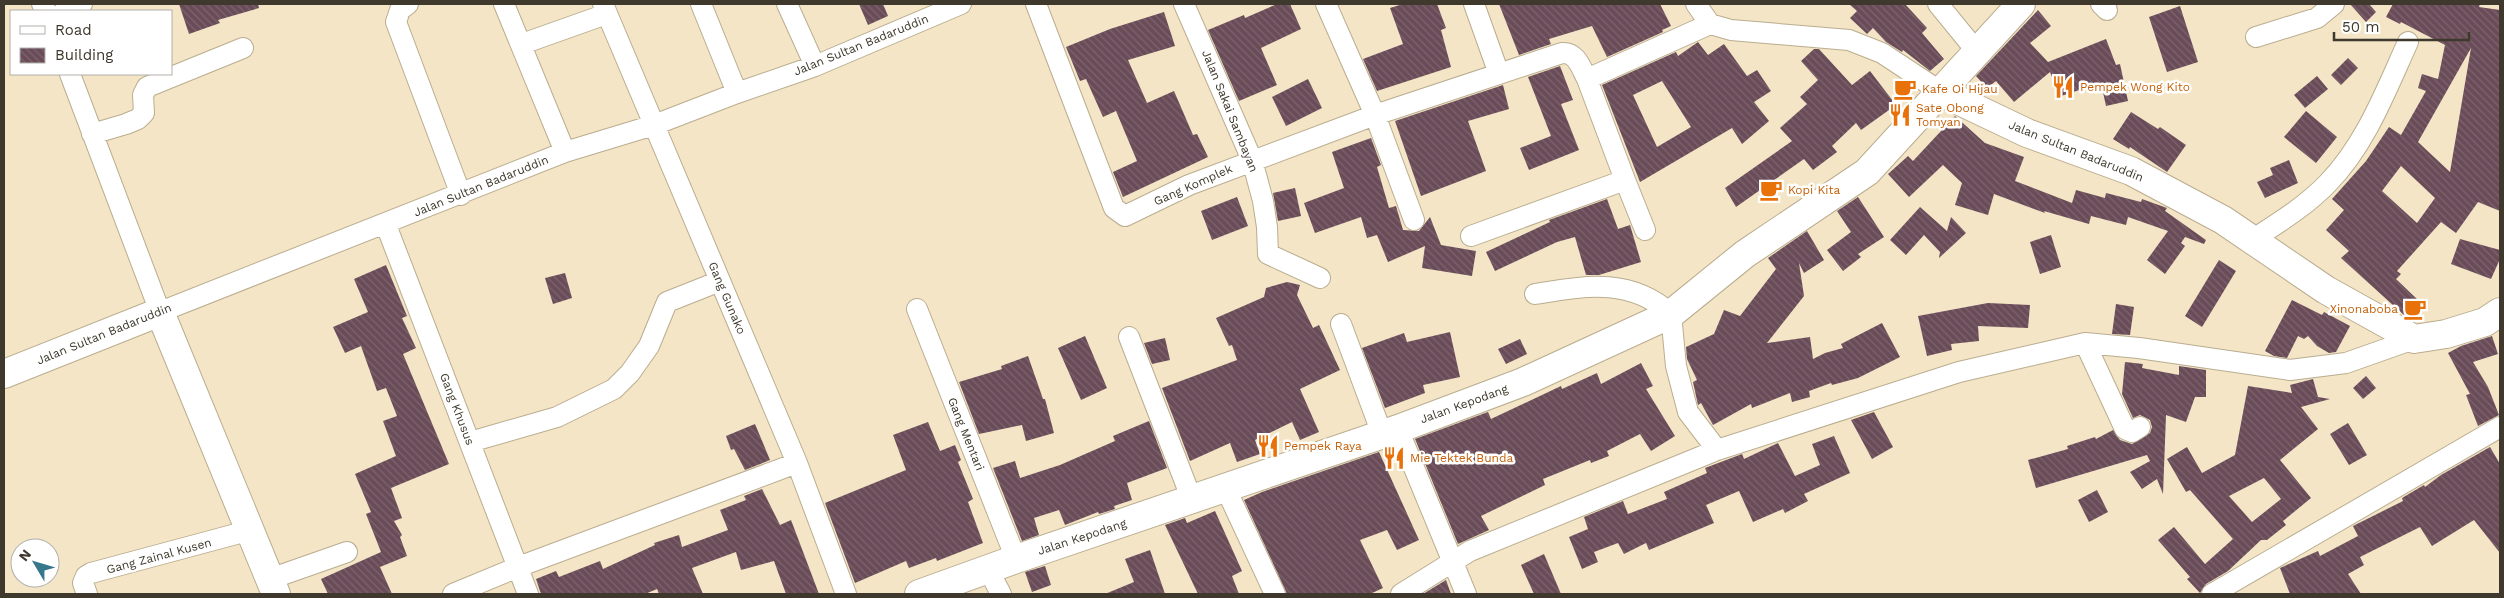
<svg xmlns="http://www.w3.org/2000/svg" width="2504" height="598" font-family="'Work Sans',sans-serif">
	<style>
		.building { fill: url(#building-back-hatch); fill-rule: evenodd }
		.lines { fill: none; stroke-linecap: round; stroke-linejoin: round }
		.street-casing { stroke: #baad8f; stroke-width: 22 }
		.secondary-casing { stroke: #baad8f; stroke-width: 30 }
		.street { stroke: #fff; stroke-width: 20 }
		.secondary { stroke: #fff; stroke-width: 28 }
		.labels { text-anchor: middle; stroke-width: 5; stroke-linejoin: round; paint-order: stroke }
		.street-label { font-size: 12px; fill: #3e392c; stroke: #fff }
		.food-label { font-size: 12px; fill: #c56008; stroke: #fff; text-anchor: start }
	</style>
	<defs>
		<pattern id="building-back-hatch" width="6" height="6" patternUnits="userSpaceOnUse" patternTransform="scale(1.25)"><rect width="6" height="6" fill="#6a4c59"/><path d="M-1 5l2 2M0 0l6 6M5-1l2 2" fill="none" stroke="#7c646e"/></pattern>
	</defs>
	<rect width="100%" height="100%" fill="#f3e5c6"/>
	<path class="building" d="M179,4H258L259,8L218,20L220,23L189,34Z
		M859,4H883L888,16L868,25Z
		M1277,4H1290L1301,29L1261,48L1277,85L1239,101L1208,30L1244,15L1245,18Z
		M1403,4H1437L1446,28L1441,30L1451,67L1377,91L1363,59L1403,44L1390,8Z
		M1499,4H1660L1671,26L1662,30L1663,32L1607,57L1592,26L1549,39L1551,44L1519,55Z
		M1849,4H1905L1927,28L1922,33L1944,59L1930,71L1903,50L1902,52L1886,42L1873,28L1867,34L1850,18L1857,11Z
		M2350,4H2369L2376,12L2366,22Z
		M2393,4H2480L2479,7L2500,10V211L2478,202L2456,233L2441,222L2397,271L2401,274L2396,279L2419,301L2405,316L2341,258L2349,251L2326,230L2344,210L2332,199L2366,161L2389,127L2401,135L2426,91L2418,88L2422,74L2438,79L2445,45L2401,22L2400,24L2386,17ZM2471,48L2450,172L2418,142ZM2401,166L2435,198L2417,223L2382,191Z
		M2180,6L2198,62L2167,72L2149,17Z
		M2038,10L2051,26L2030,43L2048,62L2106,39L2116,65L2120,64L2128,101L2106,106L2101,83L2061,96L2056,80L2054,82L2050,72L2014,102L1996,81L1987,88L1976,76Z
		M1164,12L1175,46L1128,60L1147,103L1174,91L1193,135L1197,134L1208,157L1123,197L1113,172L1137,161L1116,111L1103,117L1086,79L1080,81L1066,47L1110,29Z
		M1698,42L1708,55L1724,44L1747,76L1757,70L1771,91L1754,102L1769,121L1742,144L1732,128L1640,182L1602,85L1676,52L1678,56ZM1662,81L1691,127L1657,147L1633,95Z
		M1814,49H1819L1852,85L1870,71L1896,105L1861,130L1856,123L1832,146L1837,152L1813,170L1804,159L1736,207L1725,188L1792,141L1780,128L1807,104L1800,97L1818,80L1801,61Z
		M2348,58L2358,68L2341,85L2331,75Z
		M1560,66L1573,100L1561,104L1579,150L1529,170L1520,148L1551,136L1528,77Z
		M2317,76L2328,89L2305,108L2294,95Z
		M1308,79L1322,108L1286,126L1272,97Z
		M1503,85L1509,109L1468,121L1486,171L1421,196L1395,121Z
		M2306,111L2337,137L2316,163L2284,137Z
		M2131,112L2158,129L2160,127L2186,145L2167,172L2130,147L2129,149L2113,139Z
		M1955,116L1985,143L2024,157L2015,181L2072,203L2076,190L2105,198L2106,193L2141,202L2142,199L2167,208L2165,211L2206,240L2204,244L2185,237L2181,243L2185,246L2165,274L2147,260L2168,231L2128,217L2126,225L2091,216L2089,224L2044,211L2045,213L1994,194L1988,215L1955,205L1962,183L1943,165L1909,197L1888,174L1908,156L1913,161Z
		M1371,138L1381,165L1377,167L1389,208L1396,206L1403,230L1419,231L1430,217L1441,245L1476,251L1472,276L1422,268L1425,246L1388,262L1377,235L1367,238L1361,217L1315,233L1304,203L1344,188L1332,152Z
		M2289,160L2298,183L2265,198L2257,182L2273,175L2270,168Z
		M1295,188L1301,216L1278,221L1273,193Z
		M1237,197L1248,226L1212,240L1201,211Z
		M1858,197L1884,237L1858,254L1861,257L1843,271L1827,250L1851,232L1837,211Z
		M1607,199L1618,229L1630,225L1641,262L1599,275H1586L1575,237L1557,242L1495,271L1486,252L1550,222L1549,220Z
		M1920,207L1947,231L1951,217L1966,233L1939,258L1940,252L1924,235L1906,255L1890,240Z
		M1807,231L1824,260L1804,273L1799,263L1804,296L1767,343L1810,337L1813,359L1825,353L1843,348L1841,344L1882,323L1900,357L1858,378L1832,385L1831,383L1809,391L1810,397L1792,402L1790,393L1752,408L1751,404L1713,425L1701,403L1698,405L1693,382L1697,380L1687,359L1686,347L1714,334L1724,310L1740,316L1776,269L1768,258Z
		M2051,235L2061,267L2040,274L2030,242Z
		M2460,239L2500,250V259L2491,279L2451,264Z
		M2219,260L2236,271L2202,327L2185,316Z
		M386,265L407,316L402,318L416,348L403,354L449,464L391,488L402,518L394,521L402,535L400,537L407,556L380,567L392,594H328L321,579L381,552L366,514L371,512L355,474L396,456L383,421L397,416L386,388L377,391L361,346L345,353L333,327L368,312L354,279Z
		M565,273L572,298L553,304L545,278Z
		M1287,282L1300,285L1297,295L1313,328L1319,325L1340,370L1300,389L1319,432L1300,440L1292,422L1255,440L1260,454L1237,462L1230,443L1190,461L1162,388L1237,360L1232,345L1229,346L1216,318L1264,297L1266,288Z
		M2292,300L2322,315L2324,312L2350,326L2336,352L2329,353L2317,346L2308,336L2304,339L2298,336L2287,358L2274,356L2265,351Z
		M1988,303L2030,305L2028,328L1978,326L1979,341L1951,344L1952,350L1927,356L1918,316Z
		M2116,304L2134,307L2130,335L2112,334Z
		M1450,332L1460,377L1423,385L1425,393L1385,408L1362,348L1404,333L1407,342Z
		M1085,336L1107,388L1081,400L1058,348Z
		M2492,336L2498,354L2473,362L2488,387L2499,415L2478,426L2466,395L2470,394L2448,353L2461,346Z
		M1165,338L1170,360L1152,364L1144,343Z
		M1520,339L1527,354L1506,364L1498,349Z
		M1028,356L1043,399H1045L1054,433L1026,441L1022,425L979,434L959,382L1002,369L1001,366Z
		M2125,362L2143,364L2142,368L2179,375V366L2206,370V397H2195L2186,422L2166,415L2163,494L2157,479L2142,489L2130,472L2150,461L2147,455L2036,488L2028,460L2068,449L2067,446L2095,437L2096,439L2113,430L2120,440L2132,444L2150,433L2152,427L2150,420L2140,415L2133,418L2122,394Z
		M1641,363L1653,386L1646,389L1675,436L1651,451L1640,434L1607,451L1609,456L1591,463L1590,460L1543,479L1545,485L1481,516L1489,530L1458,544L1415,439L1488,412L1491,419L1561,386L1562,389L1597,373L1601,384Z
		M2366,376L2376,388L2363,399L2353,388Z
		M2313,379L2318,397L2330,399L2301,407L2318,429L2280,460L2311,498L2283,521L2286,525L2267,540H2261L2228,571L2206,584L2200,593L2187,579L2190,577L2158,540L2174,527L2205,564L2233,539L2190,490L2186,492L2167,459L2187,447L2202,473L2235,455L2248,386L2292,393L2290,385ZM2264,478L2281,499L2252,522L2229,496Z
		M1874,412L1893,447L1872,459L1851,420Z
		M1149,421L1167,468L1127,483L1132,500L1114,506L1115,509L1099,514L1098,512L1065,525L1059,510L1034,518L1039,535L1022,541L993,468L1015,461L1020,478L1060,465L1115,441L1113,436Z
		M928,422L940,451L955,445L961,460L958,462L973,499L968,502L983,543L937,561L936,558L909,568L906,561L855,583L825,503L906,470L893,435Z
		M2348,423L2367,455L2349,465L2330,434Z
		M755,424L770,460L745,470L734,449L731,450L726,436Z
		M1834,436L1850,473L1804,494L1808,501L1785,513L1783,509L1753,522L1739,491L1706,505L1714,523L1649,550L1646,543L1624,554L1618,543L1594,552L1598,562L1582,569L1569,537L1588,529L1584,517L1623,501L1628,514L1667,499L1664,492L1707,473L1705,468L1742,454L1744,459L1778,443L1795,476L1820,465L1812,444Z
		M2490,447L2500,464V553L2474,520L2432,546L2420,527L2360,557L2364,565L2348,574L2361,594H2290L2280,568L2318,551L2320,556L2358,536L2353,526L2403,501L2402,498L2424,485L2425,487L2441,475Z
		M1379,452L1419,540L1397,550L1387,530L1360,540L1383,588L1370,594H1287L1244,500L1262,492Z
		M762,489L780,525L791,520L819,594H786L774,561L741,570L736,552L692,568L703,594H659L657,589L645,594H541L536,579L556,571L559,577L600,561L603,569L655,545L654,543L679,535L682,547L728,530L720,510L746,500L744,496Z
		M2097,490L2108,512L2089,522L2078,500Z
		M1215,511L1242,571L1232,576L1239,594H1198L1165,525L1185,518L1187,523Z
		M1150,550L1165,594H1105L1134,582L1125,559Z
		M1544,554L1561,594H1534L1521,565Z
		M1045,566L1051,585L1032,592L1025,572Z
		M1446,580L1451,594H1423Z"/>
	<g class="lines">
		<defs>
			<path id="street" d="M42,4L46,11
				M408,4L400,10L396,22L461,195
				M504,4L565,152
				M603,4L797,463L846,594
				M701,4L737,93
				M787,4L815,66
				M1036,4L1114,208L1125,216L1189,185L1375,115L1414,220
				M1184,4L1252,160L1263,201L1267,227L1268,254L1320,278
				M1326,4L1375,115L1562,53C1577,52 1581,68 1587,79
				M1474,4L1499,74
				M1696,4L1710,24L1731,30L1849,40L1882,53L1941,92
				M1938,4L1978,53
				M2101,4L2107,10
				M64,11L82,4
				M2256,37L2317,18L2334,4
				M522,44L598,17
				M70,74L160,312L565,152L654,125L737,93L815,66L961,4
				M92,134L126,124L138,119L144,113L143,95L147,87L243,48
				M1625,180L1645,230
				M386,225L528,594
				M1471,236L1625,180L1587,79L1710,24
				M2252,240C2278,223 2306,206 2328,183C2366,144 2386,90 2408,42
				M1535,294C1585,286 1630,277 1671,314L1676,366L1688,412L1717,450
				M917,309L1016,559
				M1341,324L1382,434
				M1129,337L1192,500
				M2085,343L2125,429L2132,432L2140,427
				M1398,429L1466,594
				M470,442L557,417L614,389L630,373L649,346L667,302L720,281
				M1226,489L1275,594
				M988,569L1001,594
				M270,579L347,552
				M87,594L83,583L86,576L91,573L251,530
				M453,594L518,567L797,463
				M1401,594L1470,551L1717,450L1959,372L2085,343L2139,348L2290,370L2346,363L2414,339
				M2212,594L2500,427"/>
			<path id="secondary" d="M1941,92L2027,133L2131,171L2223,220L2326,290L2414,339L2446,334L2485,322L2500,312
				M4,374L160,312L276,594
				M919,594L1016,559L1398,429L1523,382L1671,314L1745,254L1867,172L2021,4"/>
		</defs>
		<use href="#street" class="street-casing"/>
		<use href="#secondary" class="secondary-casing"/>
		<use href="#street" class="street"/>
		<use href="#secondary" class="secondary"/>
	</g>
	<defs>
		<symbol id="restaurant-bare" viewBox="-9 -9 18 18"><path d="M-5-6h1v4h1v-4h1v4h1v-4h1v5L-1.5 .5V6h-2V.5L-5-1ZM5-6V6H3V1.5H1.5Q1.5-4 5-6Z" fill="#e8710a" stroke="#fff" stroke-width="2.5" paint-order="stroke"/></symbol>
		<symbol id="cafe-bare" viewBox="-9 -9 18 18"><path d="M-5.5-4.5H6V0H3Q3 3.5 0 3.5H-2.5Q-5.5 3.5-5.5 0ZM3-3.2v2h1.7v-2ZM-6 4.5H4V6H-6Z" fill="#e8710a" stroke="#fff" stroke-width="2.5" paint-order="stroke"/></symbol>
	</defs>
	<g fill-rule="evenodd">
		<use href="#restaurant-bare" x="2047" y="71" width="32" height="32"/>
		<use href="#cafe-bare" x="1889" y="73" width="32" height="32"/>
		<use href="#restaurant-bare" x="1884" y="99" width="32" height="32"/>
		<use href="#cafe-bare" x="1755" y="174" width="32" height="32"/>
		<use href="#cafe-bare" x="2399" y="293" width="32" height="32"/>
		<use href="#restaurant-bare" x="1252" y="430" width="32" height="32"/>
		<use href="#restaurant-bare" x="1378" y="442" width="32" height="32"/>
	</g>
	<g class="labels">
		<g class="street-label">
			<text transform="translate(861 45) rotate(-22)" y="4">Jalan Sultan Badaruddin</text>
			<text transform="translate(1230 111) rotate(68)" y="4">Jalan Sakai Sambayan</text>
			<text transform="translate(2076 151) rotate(22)" y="4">Jalan Sultan Badaruddin</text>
			<text transform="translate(1193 185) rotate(-24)" y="4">Gang Komplek</text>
			<text transform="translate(481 186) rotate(-22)" y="4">Jalan Sultan Badaruddin</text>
			<text transform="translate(727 298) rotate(67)" y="4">Gang Gunako</text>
			<text transform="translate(104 334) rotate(-22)" y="4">Jalan Sultan Badaruddin</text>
			<text transform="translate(1464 404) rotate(-20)" y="4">Jalan Kepodang</text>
			<text transform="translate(457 409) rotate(69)" y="4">Gang Khusus</text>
			<text transform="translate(966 434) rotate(68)" y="4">Gang Mentari</text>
			<text transform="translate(1082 537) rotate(-18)" y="4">Jalan Kepodang</text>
			<text transform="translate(159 556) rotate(-15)" y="4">Gang Zainal Kusen</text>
		</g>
		<g class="food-label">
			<text x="2080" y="91">Pempek Wong Kito</text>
			<text x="1922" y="93">Kafe Oi Hijau</text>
			<text x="1916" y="112">Sate Obong<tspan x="1916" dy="14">Tomyan</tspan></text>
			<text x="1788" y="194">Kopi Kita</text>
			<text x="2398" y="313" text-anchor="end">Xinonaboba</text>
			<text x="1284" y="450">Pempek Raya</text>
			<text x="1410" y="462">Mie Tektek Bunda</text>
		</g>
	</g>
	<rect width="2504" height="598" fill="none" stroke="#3e392c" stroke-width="10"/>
	<rect x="10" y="10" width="162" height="65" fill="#ffffff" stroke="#b2b0ab"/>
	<rect x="20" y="26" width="25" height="8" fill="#ffffff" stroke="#b2b0ab"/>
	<text x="55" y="35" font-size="15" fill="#3e392c">Road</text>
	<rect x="20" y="48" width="25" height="15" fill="url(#building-back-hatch)" stroke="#b2b0ab"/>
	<text x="55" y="60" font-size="15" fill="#3e392c">Building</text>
	<g transform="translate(35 563) rotate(308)"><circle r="24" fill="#ffffff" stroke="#b2b0ab"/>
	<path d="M0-4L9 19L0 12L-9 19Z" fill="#37778b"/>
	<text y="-8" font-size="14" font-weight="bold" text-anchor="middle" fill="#3e392c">N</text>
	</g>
	<path d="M2334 32v8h135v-8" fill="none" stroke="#3e392c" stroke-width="2.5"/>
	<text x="2342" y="32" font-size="15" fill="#3e392c" stroke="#ffffff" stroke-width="4" paint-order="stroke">50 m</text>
</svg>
